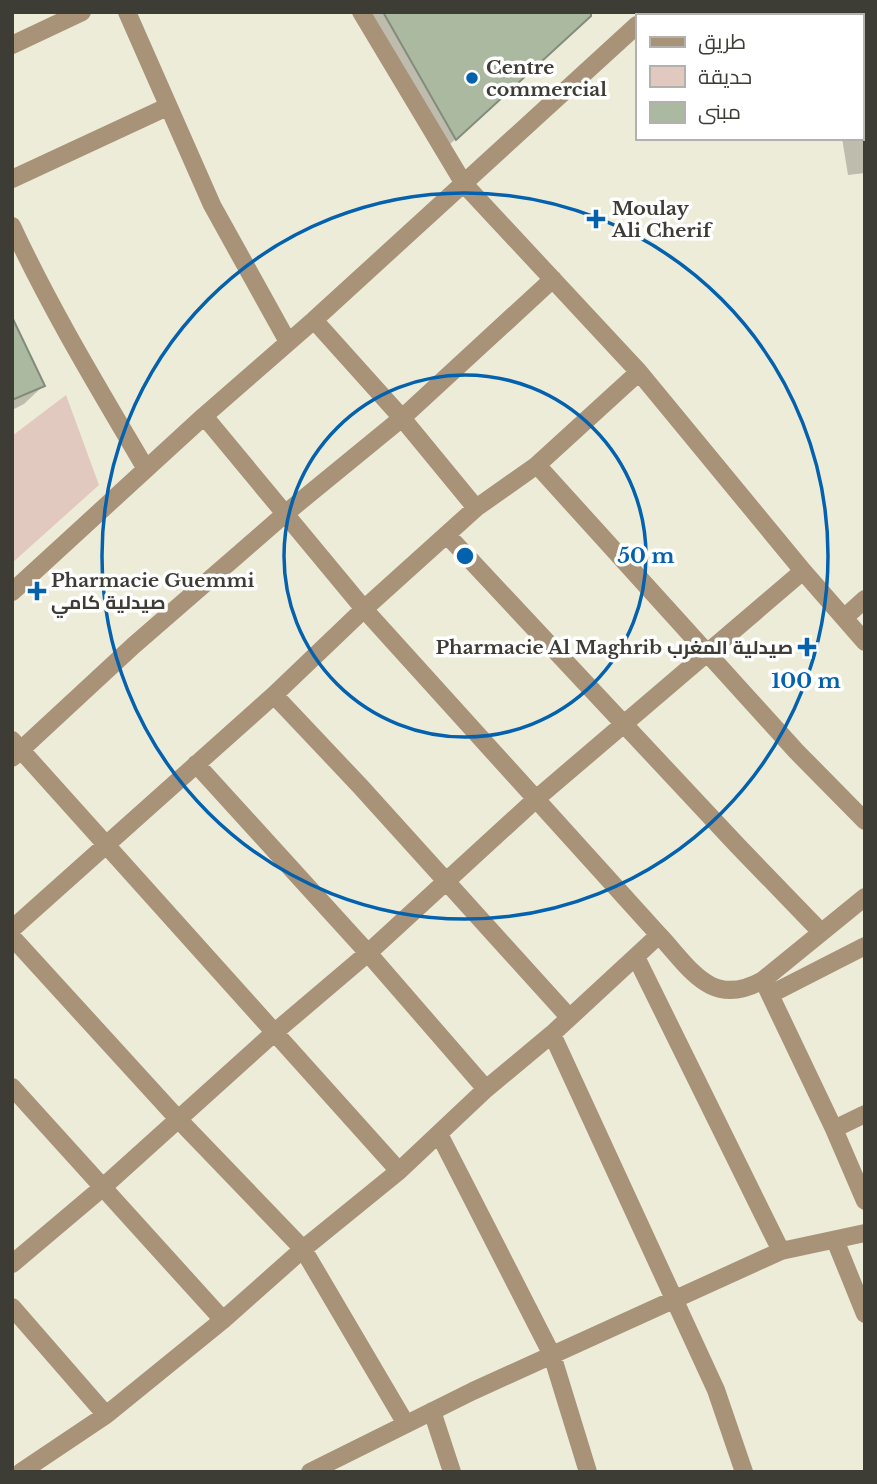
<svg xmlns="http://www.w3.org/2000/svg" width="877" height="1484" font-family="'Libre Baskerville',Cairo,serif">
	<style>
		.green { fill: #e2c9c0 }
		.shadow { fill: #0003 }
		.building { fill: #aab99f; stroke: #838c7c; stroke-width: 2 }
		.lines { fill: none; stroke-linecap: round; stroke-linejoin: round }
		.minor { stroke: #a89379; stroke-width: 18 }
		.ring { fill: none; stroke: #0461ae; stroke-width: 3.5 }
		.poi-dot { fill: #0461ae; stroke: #fff; stroke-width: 2.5 }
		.labels { text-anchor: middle; stroke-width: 7; stroke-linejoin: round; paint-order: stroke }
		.poi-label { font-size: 19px; font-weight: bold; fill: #3e3d35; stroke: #fff; text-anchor: start }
		.centre { fill: #0461ae; stroke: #fff; stroke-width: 3.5 }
		.ring-label { font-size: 21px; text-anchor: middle; font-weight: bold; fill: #0461ae; stroke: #fff; stroke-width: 7; stroke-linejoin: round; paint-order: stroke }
	</style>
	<rect width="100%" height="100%" fill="#edecd9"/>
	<path class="green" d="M66,395L99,485L12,563V436Z"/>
	<path class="shadow" d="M354,12H589L570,35L437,156Z
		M861,23H865V173L848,175L842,138H861Z
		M12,321L43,386L24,404L12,410Z"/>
	<path class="building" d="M383,12H591V16L456,140Z
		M865,21V147L861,127V22Z
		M12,317L45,386L12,400Z"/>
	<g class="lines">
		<path class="minor" d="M127,12L212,205L288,342
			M361,12L464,184L639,372L803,571L865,642
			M648,16L652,12
			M12,45L82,12
			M12,179L167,107
			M12,226C51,310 99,389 146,469
			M314,320L402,418L476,508
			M204,416L364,609L659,935
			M537,465L796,751L865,821
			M447,535L737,845L821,932
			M12,592L204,416L314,320L637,25
			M844,618L865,599
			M274,695L360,786L569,1017
			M12,740L399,1171
			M12,758L133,646L286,513L402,418L553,279
			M196,764L368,953L486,1089
			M12,929L274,695L364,609L476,508L537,465L639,372
			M12,937L179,1120L303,1249L406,1424
			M636,957L781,1251
			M763,980L834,1129L865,1201
			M771,994L865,946
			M552,1034L716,1390L744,1472
			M12,1087L223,1320
			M834,1129L865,1114
			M439,1134L552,1355L588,1472
			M835,1240L865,1314
			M12,1264L102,1188L275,1032L368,953L536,799L803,571
			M12,1307L106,1415
			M432,1411L452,1472
			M21,1472L106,1415L223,1320L303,1249L399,1171L486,1089L552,1034L659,935C691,969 711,1009 763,980L865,897
			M310,1472L473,1391L781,1251L865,1233"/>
	</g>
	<g class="ring">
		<circle cx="465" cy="556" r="181"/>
		<circle cx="465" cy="556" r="363"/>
	</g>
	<g class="poi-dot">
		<circle cx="472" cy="78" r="7"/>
		<path d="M592.5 208.5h7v7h7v7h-7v7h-7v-7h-7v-7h7z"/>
		<path d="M33.5 580.5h7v7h7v7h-7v7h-7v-7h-7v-7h7z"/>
		<path d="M803.5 636.5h7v7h7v7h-7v7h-7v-7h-7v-7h7z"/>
	</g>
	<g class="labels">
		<g class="poi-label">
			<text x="486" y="74">Centre<tspan x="486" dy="22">commercial</tspan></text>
			<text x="612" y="215">Moulay<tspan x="612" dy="22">Ali Cherif</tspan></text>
			<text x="51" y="587">Pharmacie Guemmi<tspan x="51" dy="22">صيدلية كامي</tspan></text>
			<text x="793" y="654" text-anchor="end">Pharmacie Al Maghrib صيدلية المغرب</text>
		</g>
	</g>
	<circle cx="465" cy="556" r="10" class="centre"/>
	<g class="ring-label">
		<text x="646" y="563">50 m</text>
		<text x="806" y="688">100 m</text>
	</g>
	<rect width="877" height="1484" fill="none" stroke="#3e3d35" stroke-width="28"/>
	<rect x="636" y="14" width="228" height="126" fill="#ffffff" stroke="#b2b1ae" stroke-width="2"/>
	<rect x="650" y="37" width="35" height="10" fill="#a89379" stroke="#b2b1ae" stroke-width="2"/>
	<text x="698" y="49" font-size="21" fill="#3e3d35">طريق</text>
	<rect x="650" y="66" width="35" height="21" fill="#e2c9c0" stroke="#b2b1ae" stroke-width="2"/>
	<text x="698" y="84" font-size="21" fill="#3e3d35">حديقة</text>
	<rect x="650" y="102" width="35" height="21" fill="#aab99f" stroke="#b2b1ae" stroke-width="2"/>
	<text x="698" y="119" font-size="21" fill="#3e3d35">مبنى</text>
</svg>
